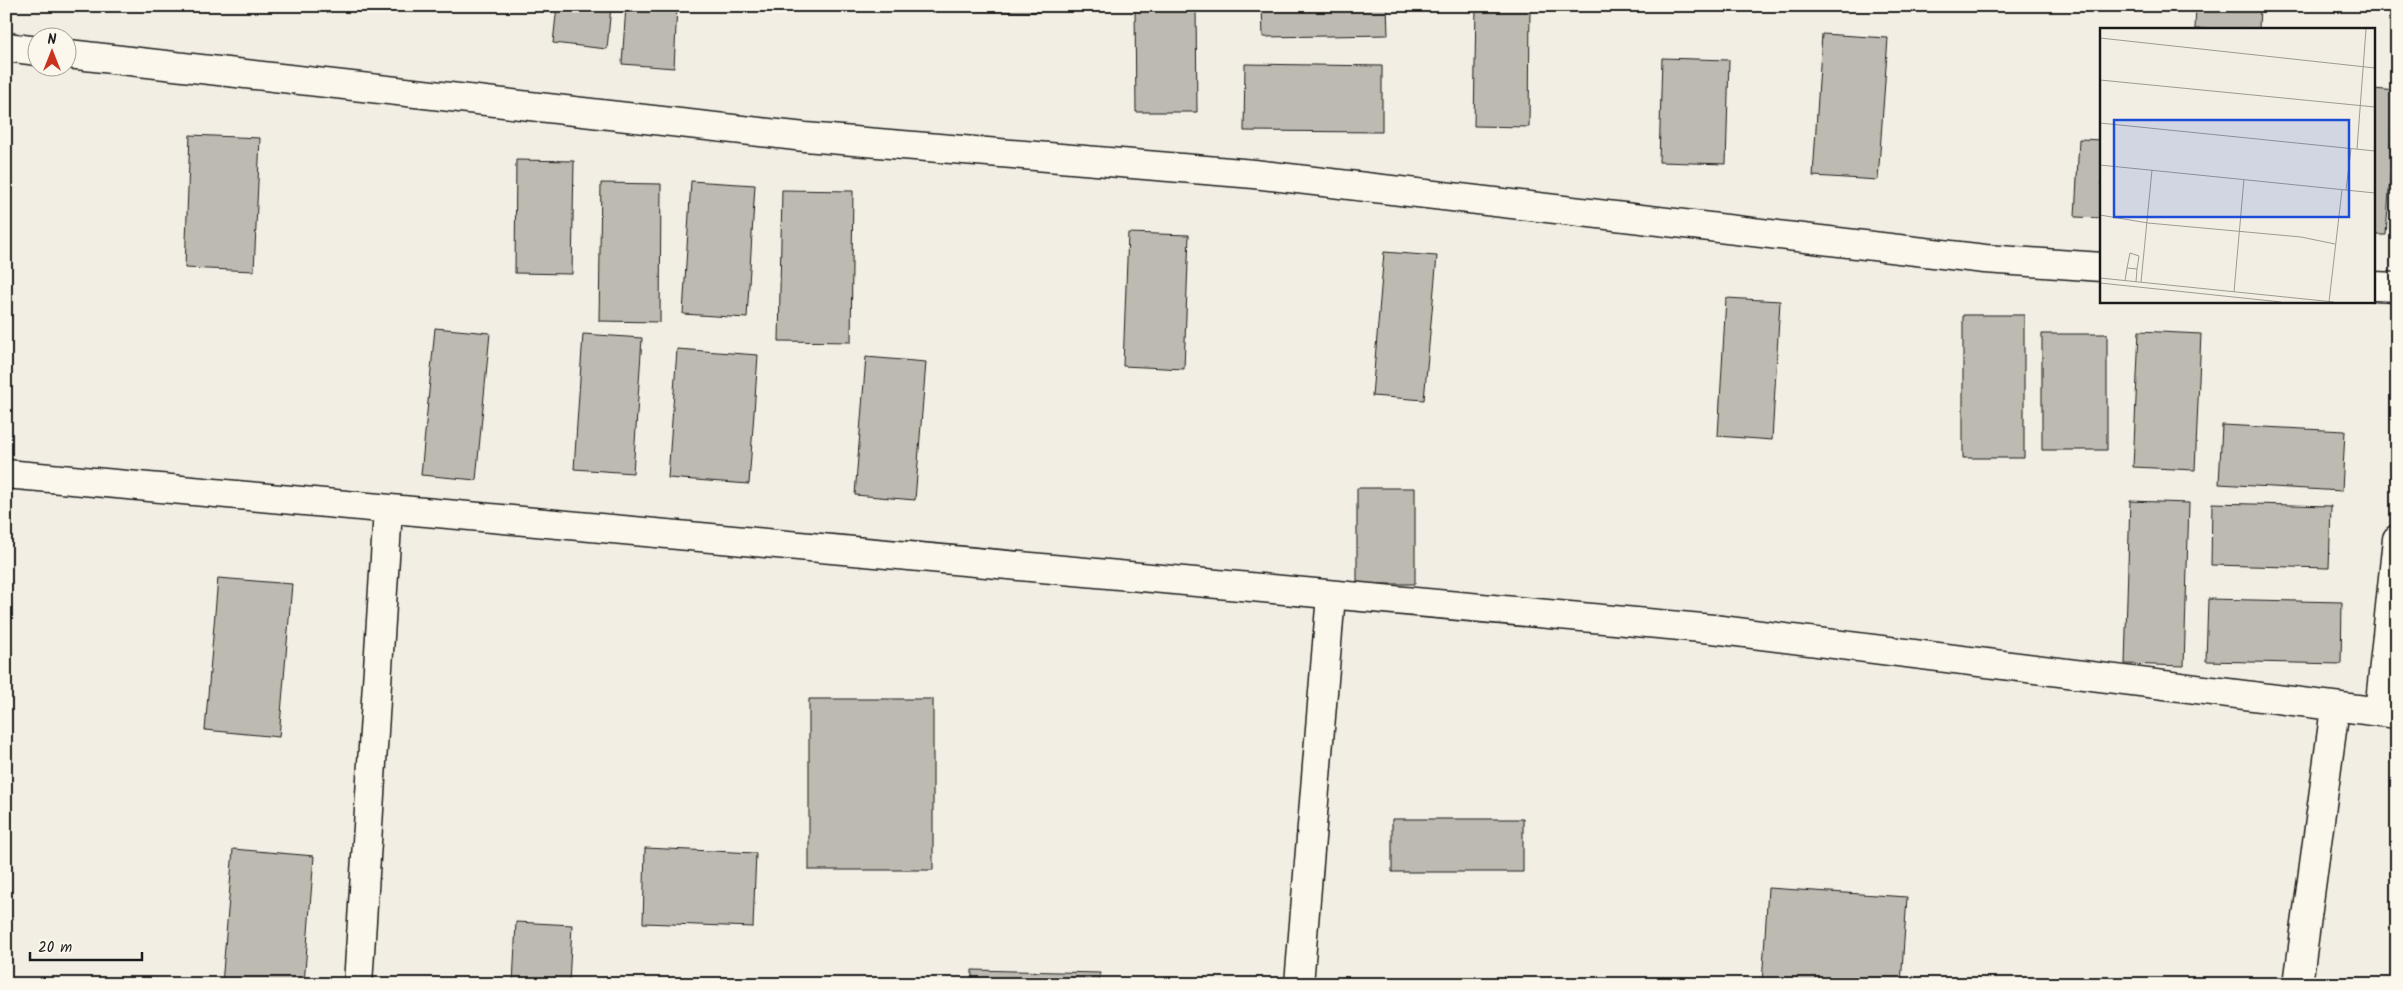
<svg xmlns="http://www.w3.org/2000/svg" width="2403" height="990" font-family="Kalam,sans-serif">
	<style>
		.building { fill: #bdbab1; stroke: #1c1c1c }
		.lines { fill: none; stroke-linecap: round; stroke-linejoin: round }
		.minor-casing { stroke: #1c1c1c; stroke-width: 31 }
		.minor { stroke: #fbf7ec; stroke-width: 28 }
		.inset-road { fill: none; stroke: #9c9a94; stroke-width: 1 }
		.view { fill: #1d4ed8; fill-opacity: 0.15; stroke: #1d4ed8; stroke-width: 2.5 }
		.inset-edge { fill: none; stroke: #1c1c1c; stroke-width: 2.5 }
	</style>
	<rect width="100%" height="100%" fill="#f2eee4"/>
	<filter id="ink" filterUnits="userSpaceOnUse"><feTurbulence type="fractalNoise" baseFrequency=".02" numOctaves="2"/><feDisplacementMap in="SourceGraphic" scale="10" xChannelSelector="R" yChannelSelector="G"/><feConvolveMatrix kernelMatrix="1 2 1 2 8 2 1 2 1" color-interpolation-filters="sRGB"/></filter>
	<g filter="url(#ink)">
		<path class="building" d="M557,6H611L607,49L553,43Z
			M626,6H677L674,68L622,64Z
			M886,6H1039V12L886,9Z
			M1135,6H1196L1197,112H1136Z
			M1262,6H1387L1388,35L1263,37Z
			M1476,6H1530L1529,127L1474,126Z
			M2196,6H2260L2259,29H2195Z
			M1822,34L1888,38L1878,180L1813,176Z
			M1662,58L1729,60L1726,164L1659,162Z
			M1245,64L1382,66V132L1244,131Z
			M2374,89L2396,91L2386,235H2374Z
			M190,135L260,138L254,271L185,268Z
			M2079,139L2102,140V218L2075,217Z
			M516,160L574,161L572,274L515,273Z
			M691,181L755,185L747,318L683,314Z
			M601,183L661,184L660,322L599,321Z
			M782,190L853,191L851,342L779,341Z
			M1128,233L1189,235L1184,369L1123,366Z
			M1384,252L1437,256L1424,400L1372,396Z
			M1726,298L1780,301L1772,440L1718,436Z
			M1963,315H2024V458H1963Z
			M435,328L490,333L476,480L421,475Z
			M2139,331L2201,334L2195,470L2133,467Z
			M583,334L642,338L633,473L574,469Z
			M2042,334H2107V450H2042Z
			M677,349L758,355L749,484L668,478Z
			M866,357L926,362L915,500L855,495Z
			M2222,425L2345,431L2342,491L2219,484Z
			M1357,488H1415V584H1357Z
			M2130,501L2189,503L2184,666L2125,664Z
			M2212,503L2331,506L2329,568L2211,565Z
			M218,578L292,584L279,737L205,730Z
			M2208,599L2342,602L2341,664L2206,661Z
			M809,699H933V870H809Z
			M1392,819H1523V872H1392Z
			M645,848L756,853L753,927L643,923Z
			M233,849L314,856L304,984H222Z
			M1768,888L1907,897L1901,984H1762Z
			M516,922L572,925L569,984H513Z
			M972,970L1100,973L1099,984H972Z"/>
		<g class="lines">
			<defs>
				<path id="minor" d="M6,47L38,51
					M68,54L805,137L1254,174L1985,259L2102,267
					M2374,286L2397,287
					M6,474L1713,629L2397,714
					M2379,712L2397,539
					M358,984L388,510
					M1299,984L1331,595
					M2298,984L2335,708"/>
			</defs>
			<use href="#minor" class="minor-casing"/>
			<use href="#minor" class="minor"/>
		</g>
	</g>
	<g transform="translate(2100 28)">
		<rect width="275" height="275" fill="#f2eee4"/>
		<path class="inset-road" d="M0,10L275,40M0,52L275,79M0,95L275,123M257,121L266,1M0,137L275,165M246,162L251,121M0,187L48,195L201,209L235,216M27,240L30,225L39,228L37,241M0,250L234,274M25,253L27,240L37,241L36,254M41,254L52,142M0,255L181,274M134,264L144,151M229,274L242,162"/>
		<path class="view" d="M14,92H249V189H14Z"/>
		<rect width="275" height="275" class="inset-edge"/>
	</g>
	<rect width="2403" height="990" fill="none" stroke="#fbf7ec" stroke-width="25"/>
	<rect x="12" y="12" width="2378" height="965" fill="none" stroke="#1c1c1c" stroke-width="2" filter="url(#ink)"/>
	<g transform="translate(52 52)"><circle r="24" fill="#fbf7ec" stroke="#a29f99"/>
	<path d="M0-4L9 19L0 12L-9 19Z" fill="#c8321e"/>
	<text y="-8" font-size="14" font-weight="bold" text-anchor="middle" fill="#1c1c1c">N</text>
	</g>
	<path d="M30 952v8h112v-8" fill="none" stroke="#1c1c1c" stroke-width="2.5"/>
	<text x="38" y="952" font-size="15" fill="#1c1c1c" stroke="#fbf7ec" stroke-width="4" paint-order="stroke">20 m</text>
</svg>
